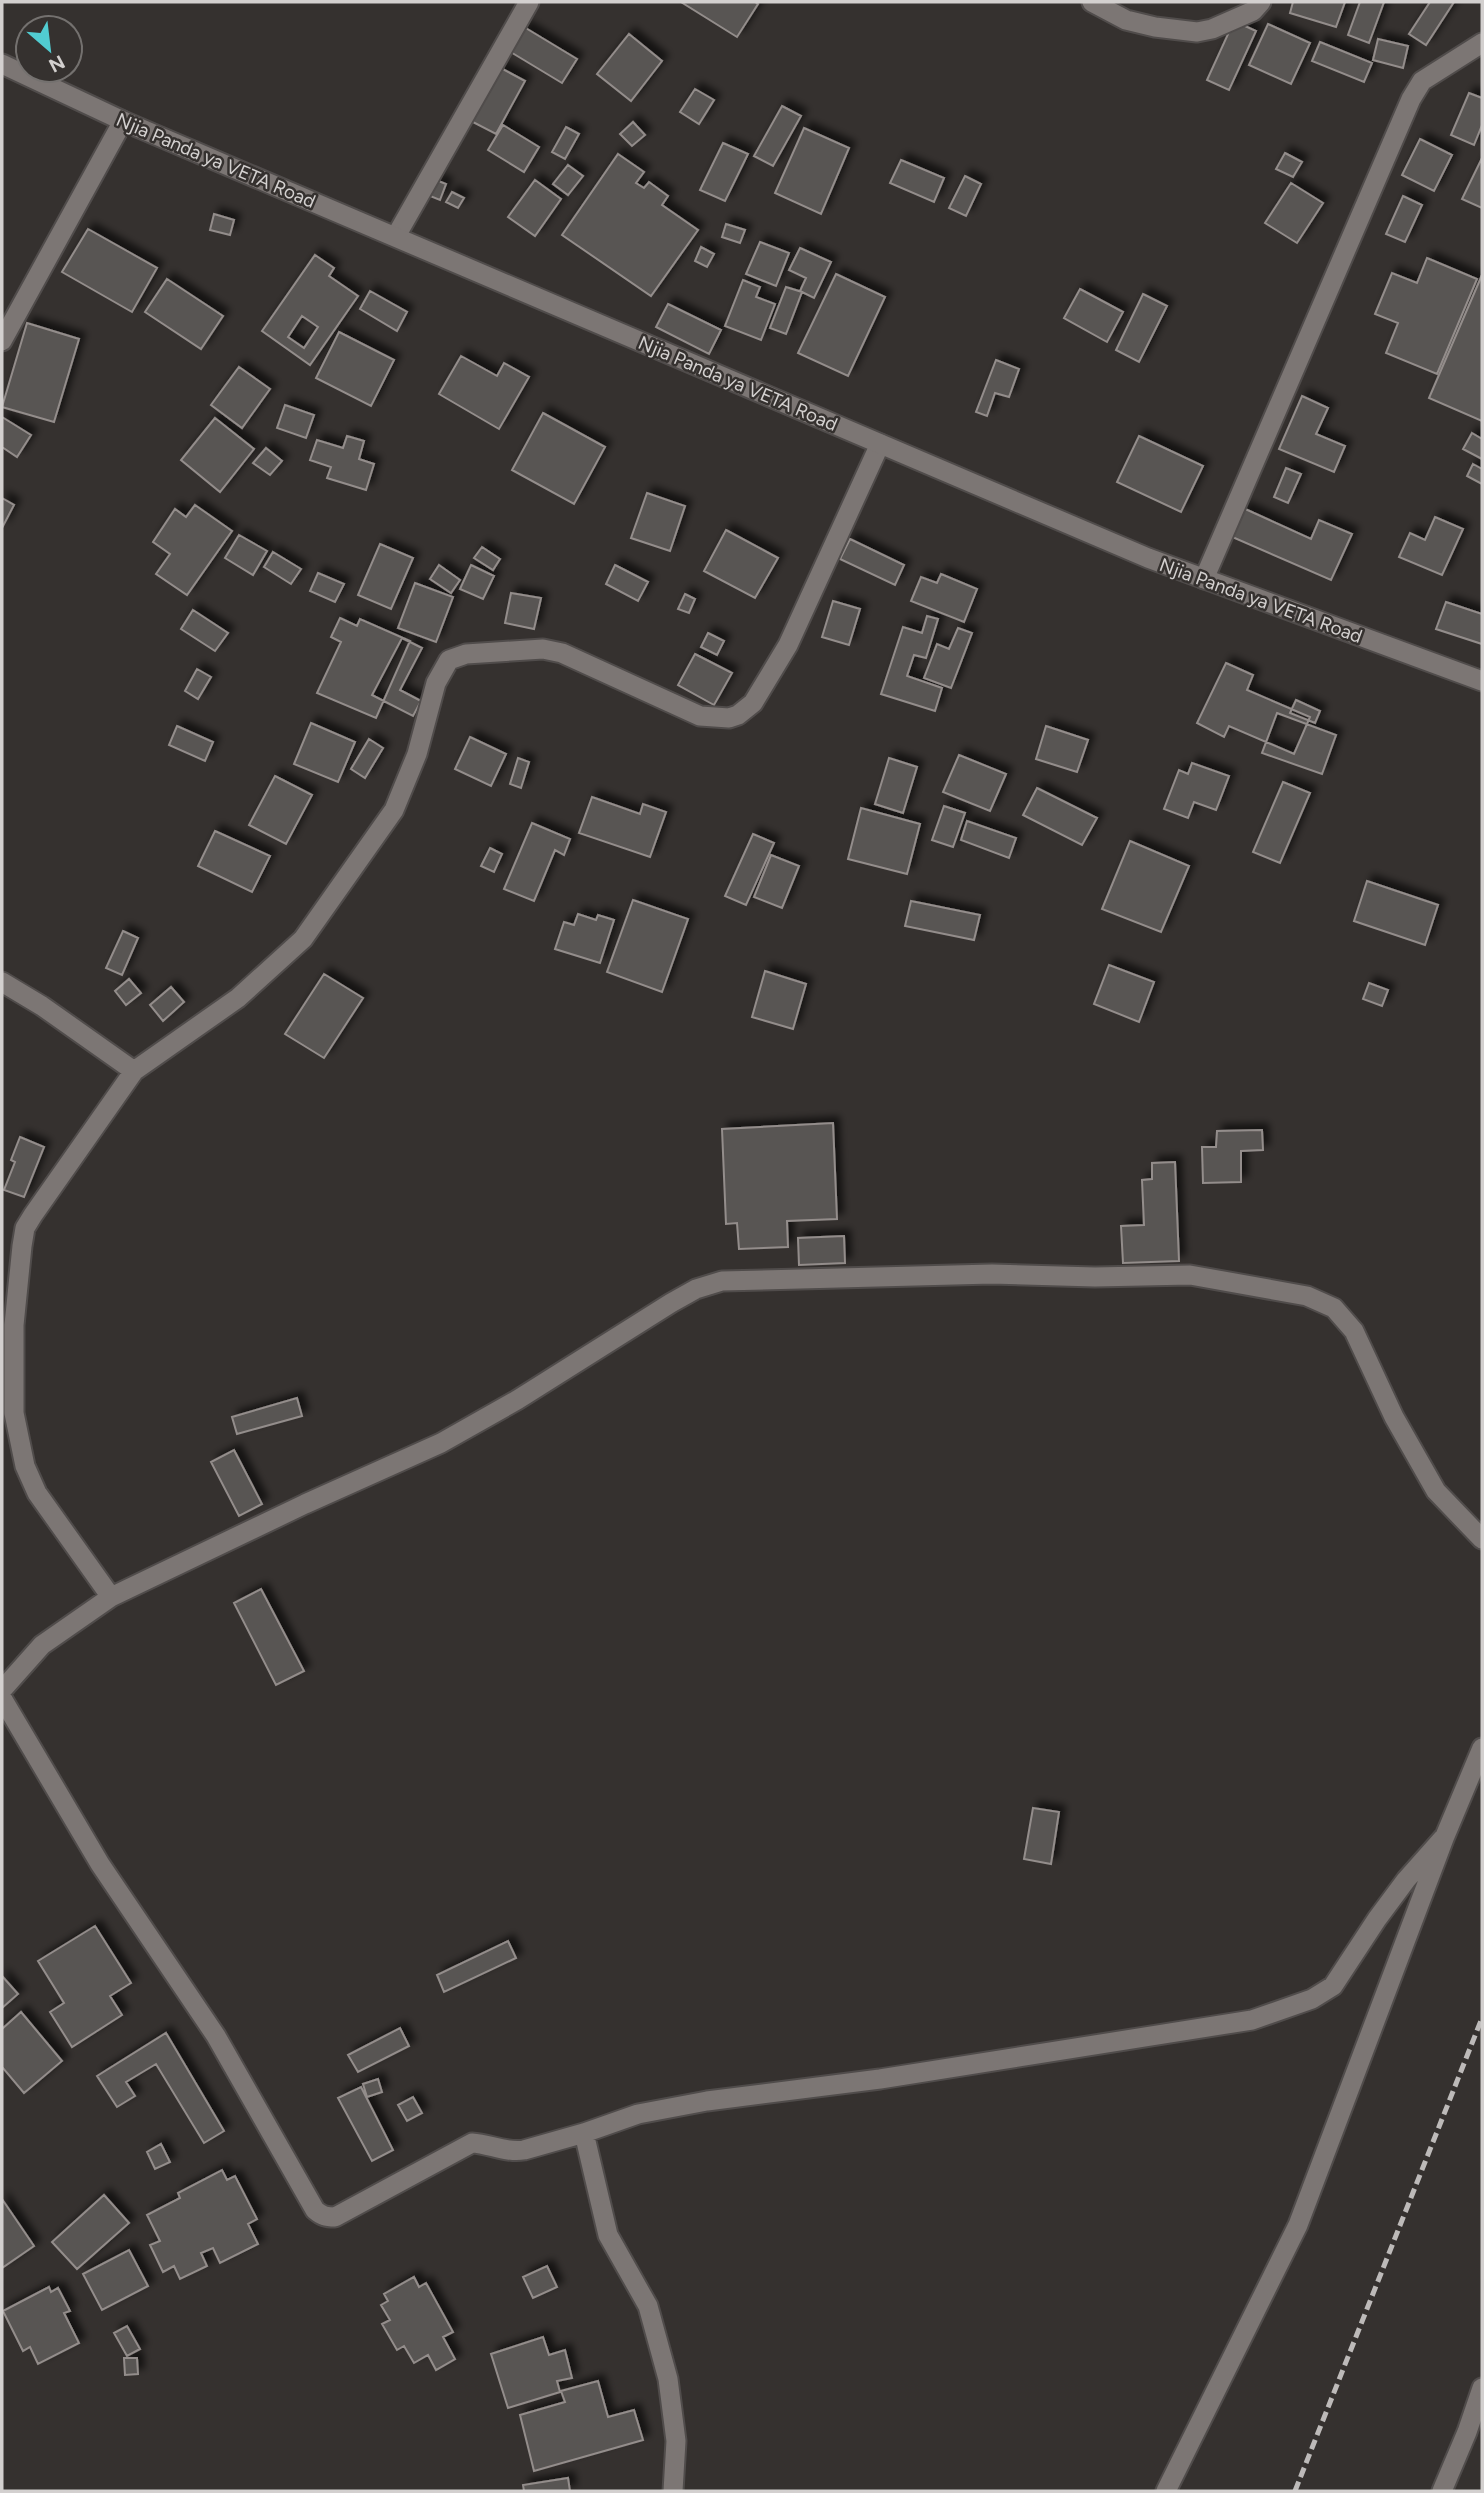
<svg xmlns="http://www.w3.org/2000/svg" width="1484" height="2493" font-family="Figtree,sans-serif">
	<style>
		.building { fill: #585452; stroke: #938d8b; stroke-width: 2; fill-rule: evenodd; filter: url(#shadow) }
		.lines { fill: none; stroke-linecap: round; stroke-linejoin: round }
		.minor-casing { stroke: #504c4b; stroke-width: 23 }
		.tertiary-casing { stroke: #504c4b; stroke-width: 23 }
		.minor { stroke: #7c7674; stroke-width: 19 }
		.tertiary { stroke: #7c7674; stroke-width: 19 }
		.rail { stroke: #bdbab9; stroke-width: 5; stroke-dasharray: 10 5; stroke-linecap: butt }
		.labels { text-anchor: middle; stroke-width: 5; stroke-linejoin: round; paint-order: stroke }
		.street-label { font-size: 19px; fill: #d3d0cf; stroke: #35312f }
	</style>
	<defs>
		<filter id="shadow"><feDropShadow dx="6" dy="-6" stdDeviation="3.5" flood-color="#0009"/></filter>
	</defs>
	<rect width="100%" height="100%" fill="#35312f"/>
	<path class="building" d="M681,2H755L758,4L737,37Z
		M1293,2H1345L1336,27L1290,13Z
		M1360,2H1384L1369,43L1348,35Z
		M1430,2H1454L1426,45L1409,34Z
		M1234,21L1256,31L1229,90L1207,80Z
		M1268,24L1310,43L1291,84L1249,65Z
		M524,27L577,59L562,83L509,51Z
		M629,34L662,61L631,101L597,74Z
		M1378,39L1408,46L1403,68L1373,60Z
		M1320,42L1372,63L1364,82L1312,61Z
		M497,66L525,81L496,134L469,120Z
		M695,89L714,100L699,124L680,112Z
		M1469,93L1482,98V125L1474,145L1451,135Z
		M782,106L801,116L773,166L754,156Z
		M633,122L645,135L632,146L620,134Z
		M503,125L539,147L524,172L488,150Z
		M566,127L579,134L565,159L552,152Z
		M804,128L849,148L821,214L775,193Z
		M1420,139L1452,155L1434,191L1402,175Z
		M723,143L748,154L725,201L700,190Z
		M1285,153L1302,162L1293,177L1276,169Z
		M618,154L644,172L636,183L644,188L649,182L668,196L662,205L698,230L651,296L562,235Z
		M1482,158V208L1462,199Z
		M901,160L944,178L934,202L890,183Z
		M568,165L583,176L568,195L553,184Z
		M965,176L981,184L966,216L949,208Z
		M436,180L446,184L440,200L430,196Z
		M535,180L561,199L535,236L508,217Z
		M1291,183L1323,203L1297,243L1265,223Z
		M452,192L464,198L458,208L446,202Z
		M1403,196L1422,205L1405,242L1386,234Z
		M214,214L234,220L230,235L210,230Z
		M726,224L745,230L740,243L722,237Z
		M88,229L157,268L132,312L62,272Z
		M760,242L789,253L776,286L746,274Z
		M701,247L714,254L707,267L695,261Z
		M800,248L831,262L814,298L800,291L806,278L789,270Z
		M315,255L334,268L329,276L358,296L310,365L262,331ZM302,316L318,327L304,348L288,337Z
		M1427,258L1477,279L1437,374L1386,353L1398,323L1375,314L1392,273L1417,283Z
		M836,274L885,297L848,376L798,353Z
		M1482,275V421L1429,398Z
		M167,279L223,316L201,349L145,312Z
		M743,280L760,287L756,297L775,304L761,340L725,326Z
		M786,287L802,292L786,334L770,328Z
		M1080,289L1123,312L1107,342L1064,318Z
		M370,291L407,312L397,331L360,309Z
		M1143,294L1167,306L1139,362L1116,350Z
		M668,304L721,330L709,354L656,327Z
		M27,323L79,339L54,422L2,407Z
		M339,332L394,360L371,406L316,378Z
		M461,356L497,376L504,363L529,377L499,429L439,394Z
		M996,360L1019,369L1009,397L995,393L987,416L976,412Z
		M239,367L270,389L242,428L211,405Z
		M1302,396L1328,408L1316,434L1345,446L1334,472L1279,449Z
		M285,405L314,415L306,438L277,428Z
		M543,413L605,447L574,504L512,470Z
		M2,417L31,435L17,457L2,447Z
		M215,418L254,449L220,492L181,460Z
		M1472,433L1482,439V459L1463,449Z
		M347,436L364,441L359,459L374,464L366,490L327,478L331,467L310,460L317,440L343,448Z
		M1139,436L1203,466L1181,512L1117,482Z
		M266,448L282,461L270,475L253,463Z
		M1473,464L1482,469V484L1467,476Z
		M1286,468L1301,474L1288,503L1274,497Z
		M647,493L685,506L670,551L631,538Z
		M2,498L14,505L2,528Z
		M195,505L232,531L187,595L156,574L170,554L153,542L175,509L186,517Z
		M1243,508L1311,539L1319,520L1352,534L1331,580L1230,536Z
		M1435,517L1463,529L1442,575L1399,557L1410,533L1425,540Z
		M726,530L778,558L755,598L704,571Z
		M239,535L267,551L253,575L225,558Z
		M850,539L904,565L895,585L840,559Z
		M380,544L413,558L391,609L358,595Z
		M482,547L500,559L493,570L474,558Z
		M273,552L301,569L291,584L264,567Z
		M439,565L460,580L451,593L430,579Z
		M471,565L494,576L483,599L460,589Z
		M615,565L648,582L638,601L606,584Z
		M318,573L344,584L335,602L310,591Z
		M941,574L977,589L964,622L911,601L921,577L937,583Z
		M415,583L453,597L436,642L398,628Z
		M511,593L541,598L534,629L505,623Z
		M685,594L695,599L689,613L678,609Z
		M833,601L860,609L849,645L822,637Z
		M1446,602L1482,614V644L1436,629Z
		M193,610L228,633L215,651L181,629Z
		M927,616L938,619L926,658L914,655L907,676L942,688L935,711L881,694L903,627L922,633Z
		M340,618L357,626L360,619L410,641L376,718L317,693L341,642L331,637Z
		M958,628L972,633L951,688L924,678L937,644L949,649Z
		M708,633L724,641L717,655L701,647Z
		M402,638L422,648L400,690L421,701L413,716L372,695Z
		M695,654L732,673L714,705L678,685Z
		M1226,663L1253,675L1247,690L1310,717L1294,754L1229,726L1224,737L1197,723Z
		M197,669L211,677L198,699L185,691Z
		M1296,700L1320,711L1315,723L1290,713Z
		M1277,713L1336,735L1322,774L1262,753Z
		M311,723L355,742L338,782L294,764Z
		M177,726L213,742L205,761L169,745Z
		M1046,726L1088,740L1077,772L1036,759Z
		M470,737L506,754L491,786L455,769Z
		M369,739L383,748L365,778L351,769Z
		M959,755L1006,774L990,811L943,792Z
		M518,758L529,762L521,788L510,784Z
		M889,758L917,767L903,813L875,804Z
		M1192,763L1229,776L1216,810L1194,802L1188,818L1164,809L1179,770L1188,774Z
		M275,776L312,795L286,844L249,825Z
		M1283,782L1310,793L1280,863L1253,852Z
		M1037,788L1097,818L1082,845L1023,815Z
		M592,797L640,814L643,804L666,812L650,857L579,833Z
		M944,806L965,813L953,847L932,840Z
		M861,808L920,824L907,874L848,859Z
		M967,821L1016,838L1009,858L961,840Z
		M532,823L570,839L564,855L555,850L534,901L504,889Z
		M215,831L270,856L252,892L198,866Z
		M753,834L774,843L746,905L725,896Z
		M1130,841L1189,866L1161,932L1102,909Z
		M490,848L502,854L494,872L481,866Z
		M771,855L799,866L782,908L754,897Z
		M1367,881L1438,905L1425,945L1354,921Z
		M633,900L688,919L662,992L607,972Z
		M911,901L980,915L974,940L905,926Z
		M578,914L596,920L598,915L614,920L600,963L555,949L564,922L574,925Z
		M123,931L138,938L122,975L106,968Z
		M1109,965L1154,982L1139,1022L1094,1004Z
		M765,971L806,984L793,1029L752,1017Z
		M324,974L363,998L324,1058L285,1034Z
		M129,979L141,993L126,1005L115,991Z
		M1369,983L1388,990L1382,1006L1363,999Z
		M171,987L184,1002L163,1021L150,1005Z
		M833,1123L837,1219L787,1221L788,1247L739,1249L737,1223L726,1224L722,1129Z
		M1262,1130L1263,1150L1241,1151V1182L1203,1183L1202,1147H1216L1217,1131Z
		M20,1137L44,1147L24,1197L4,1190L15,1162L11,1160Z
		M1175,1162L1179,1261L1123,1263L1121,1226L1144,1225L1142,1180L1152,1179V1163Z
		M844,1236L845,1263L799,1265L798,1238Z
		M297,1398L302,1416L237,1434L232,1417Z
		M234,1450L262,1504L239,1516L211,1462Z
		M261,1589L304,1671L276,1685L234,1603Z
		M1033,1808L1059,1812L1051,1864L1024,1859Z
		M95,1926L131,1983L110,1996L122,2015L72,2047L50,2012L64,2003L38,1961Z
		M508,1941L516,1958L444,1992L437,1975Z
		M2,1976L18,1994L2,2008Z
		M21,2012L62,2061L24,2093L2,2067V2029Z
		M400,2028L409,2046L358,2072L348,2055Z
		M166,2033L224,2131L204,2143L156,2064L126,2082L135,2096L117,2107L97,2076Z
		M378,2079L382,2092L367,2097L363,2084Z
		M361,2087L393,2150L372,2161L338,2098Z
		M413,2097L422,2113L407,2121L398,2105Z
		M161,2144L170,2162L155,2169L147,2152Z
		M222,2170L227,2180L235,2176L257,2219L248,2224L258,2244L220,2263L213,2248L201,2253L207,2266L180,2279L174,2266L163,2272L150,2245L160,2241L147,2215L180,2198L178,2193Z
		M104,2195L129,2223L77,2269L52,2242Z
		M2,2199L34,2246L2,2268Z
		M129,2250L148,2286L102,2310L83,2274Z
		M547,2266L557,2287L533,2298L523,2277Z
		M414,2277L419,2287L426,2283L453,2332L443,2337L455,2359L436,2370L428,2355L414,2363L404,2346L397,2350L382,2324L390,2320L381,2305L388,2301L384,2294Z
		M49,2287L51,2292L58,2288L70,2311L64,2313L79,2343L38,2364L30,2347L23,2351L3,2311Z
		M127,2326L140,2349L127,2356L114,2333Z
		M543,2337L549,2355L565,2350L572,2378L557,2381L560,2392L508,2408L491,2354Z
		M124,2358H137L138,2374L125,2375Z
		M598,2381L608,2417L634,2410L643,2440L534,2471L520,2415L565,2402L561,2391Z
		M568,2478L570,2491H524L523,2485Z"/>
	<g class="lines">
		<defs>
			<path id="minor" d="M1092,2L1126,20L1155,27L1197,32L1212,29L1253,11L1261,2
				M396,236L529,2
				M2,341L123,121
				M1204,579L1411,99L1422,81L1482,43
				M2,982L42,1006L134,1071
				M111,1597L37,1493L25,1466L14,1413V1325L22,1246L25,1228L33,1215L134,1071L238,998L303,939L394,810L417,754L436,683L449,660L466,654L543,649L562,653L700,716L729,718L738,715L753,703L788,645L880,444
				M2,1690L42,1645L111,1597L305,1504L441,1443L517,1400L671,1303L696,1289L722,1281L992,1274L1095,1277L1190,1275L1307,1296L1334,1308L1354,1331L1394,1417L1436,1491L1482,1539
				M2,1698L100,1864L216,2036L315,2210C322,2216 326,2217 335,2217L472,2143C490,2144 506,2153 524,2150L584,2133L638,2114L707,2101L880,2079L1252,2020L1312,1999L1333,1986L1377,1919L1406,1880L1445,1836
				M584,2133L608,2235L648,2306L668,2379L676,2441L673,2491
				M1166,2491L1298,2225L1445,1836L1482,1748
				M1442,2491L1467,2432L1482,2388"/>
			<path id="tertiary" d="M2,64L123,121L1148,558L1482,681"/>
		</defs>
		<use href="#minor" class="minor-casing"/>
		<use href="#tertiary" class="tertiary-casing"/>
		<use href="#minor" class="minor"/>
		<use href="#tertiary" class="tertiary"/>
		<path class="rail" d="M1295,2491L1482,2018"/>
	</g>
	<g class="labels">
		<g class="street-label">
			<text transform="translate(216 160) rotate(23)" y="7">Njia Panda ya VETA Road</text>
			<text transform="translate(738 383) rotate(23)" y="7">Njia Panda ya VETA Road</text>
			<text transform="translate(1261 600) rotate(20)" y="7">Njia Panda ya VETA Road</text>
		</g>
	</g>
	<rect width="1484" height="2493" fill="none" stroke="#d3d0cf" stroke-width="7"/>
	<g transform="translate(49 49) rotate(152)"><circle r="33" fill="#35312f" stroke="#74716f" stroke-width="2"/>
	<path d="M0-5L12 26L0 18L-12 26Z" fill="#51ccd1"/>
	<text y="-10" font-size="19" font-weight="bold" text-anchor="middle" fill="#d3d0cf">N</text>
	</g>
</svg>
